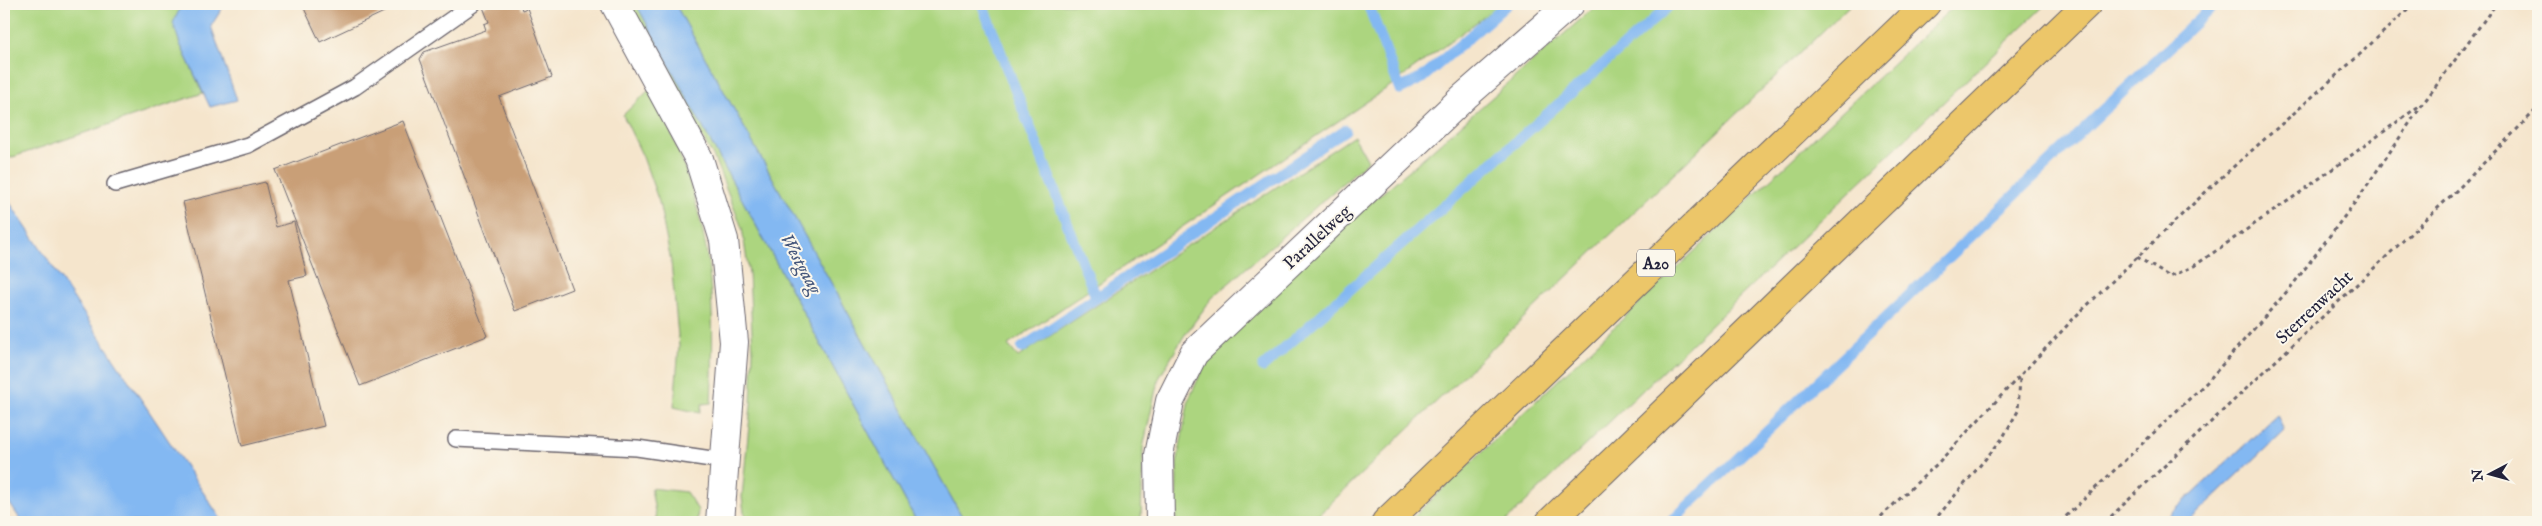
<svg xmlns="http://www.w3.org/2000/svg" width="2542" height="526" font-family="'IM FELL English',serif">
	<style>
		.green { fill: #acd57f; stroke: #677c5d }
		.water { fill: #83b8f2; stroke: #526d96 }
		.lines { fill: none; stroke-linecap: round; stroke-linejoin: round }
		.stream { stroke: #83b8f2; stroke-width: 11 }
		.building { fill: #c99f77 }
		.lane-casing { stroke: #6c666e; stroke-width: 18 }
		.street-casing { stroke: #6c666e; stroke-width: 30 }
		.highway-casing { stroke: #6c666e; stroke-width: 30 }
		.path { stroke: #6c666e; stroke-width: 3; stroke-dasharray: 4 4; stroke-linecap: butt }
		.lane { stroke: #fff; stroke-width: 15 }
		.street { stroke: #fff; stroke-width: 28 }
		.highway { stroke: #ecc669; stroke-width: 28 }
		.labels { text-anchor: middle; stroke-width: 4; stroke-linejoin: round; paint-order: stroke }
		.shield { fill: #fbf7ec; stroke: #636270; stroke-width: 1 }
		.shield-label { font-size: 16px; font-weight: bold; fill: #22223b }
		.street-label { font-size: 18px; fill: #22223b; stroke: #fbf7ec }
		.water-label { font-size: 19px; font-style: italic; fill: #44567b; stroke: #fbf7ec }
	</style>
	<rect width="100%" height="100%" fill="#fbf7ec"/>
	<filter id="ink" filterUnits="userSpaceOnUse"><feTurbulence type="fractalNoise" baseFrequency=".02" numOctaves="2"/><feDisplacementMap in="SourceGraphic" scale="10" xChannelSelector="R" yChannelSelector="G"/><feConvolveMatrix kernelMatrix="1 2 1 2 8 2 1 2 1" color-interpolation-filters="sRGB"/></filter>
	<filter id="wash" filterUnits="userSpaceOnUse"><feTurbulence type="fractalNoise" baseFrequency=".0096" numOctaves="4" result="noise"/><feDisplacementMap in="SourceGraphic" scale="20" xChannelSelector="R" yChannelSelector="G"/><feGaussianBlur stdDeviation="1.12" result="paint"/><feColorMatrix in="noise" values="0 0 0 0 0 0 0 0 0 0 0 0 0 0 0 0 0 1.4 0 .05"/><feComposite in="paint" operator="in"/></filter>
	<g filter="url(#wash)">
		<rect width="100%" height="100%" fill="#f5e5cc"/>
		<path class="green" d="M4,4H182L174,23L180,44L203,93L4,160Z
			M628,4H636L917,522H748L744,512L742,497L751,405L753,352L749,274L742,228L714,158Z
			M675,4H1501L1390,86L1008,345L1018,357L1354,136L1368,161L1212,298L1184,336L1158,380L1143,448L1141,522H965Z
			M1598,4H1851L1311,522H1176L1177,463L1189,399L1204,366L1226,334L1280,280L1414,166Z
			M1956,4H2046L1505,522H1408Z
			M651,88C677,143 700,201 708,262C714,309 713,356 711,403L702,404L700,413L674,407L679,346L671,262L659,202L643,157L623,115Z
			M651,488L686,492L698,510L697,522H653L656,518Z"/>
		<path class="water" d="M182,4H225L211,26L237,100L210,107L180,44L173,23Z
			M636,4H675L965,522H917Z
			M4,194L223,522H22L4,495Z
			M2277,415L2284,431L2188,522H2162Z"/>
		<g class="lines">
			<path class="stream" d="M982,4L1096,297
				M1368,4L1400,89L1422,78L1507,4
				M1022,348L1345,130
				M1263,367L1671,4
				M1671,522L2215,4"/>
		</g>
		<g id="blocks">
			<path class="building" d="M302,4H401L320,42Z
				M490,4H520L522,10L527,8L552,77L499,97L572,289L515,311L420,59L424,52L486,30L484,24L489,22L483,7Z
				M403,121L487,336L360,386L275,170Z
				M265,182L276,227L294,222L307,276L289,280L324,426L242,446L183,202Z"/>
		</g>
	</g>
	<g filter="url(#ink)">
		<use href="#blocks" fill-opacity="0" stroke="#6c666e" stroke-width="1"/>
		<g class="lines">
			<defs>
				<path id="lane" d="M115,184L248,145L355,87L473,4
					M456,439L637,448L725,461"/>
				<path id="street" d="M615,4L699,159L724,240L734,342L720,522
					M1160,522L1159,455L1170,401L1194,353L1465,96L1570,4"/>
				<path id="highway" d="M1386,522L1926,4
					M1550,522L2087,4"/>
			</defs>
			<use href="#lane" class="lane-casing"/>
			<use href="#street" class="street-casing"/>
			<use href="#highway" class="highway-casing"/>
			<path class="path" d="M2137,257L2170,277L2194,266L2298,194L2419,106
				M1875,522L1937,464L2076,316L2214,184L2356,58L2413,4
				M1933,522L2002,439L2018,411L2020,378
				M2060,522L2207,382L2291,287L2359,197L2422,105L2496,4
				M2105,522L2459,188L2538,108"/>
			<use href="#lane" class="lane"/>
			<use href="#street" class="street"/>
			<use href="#highway" class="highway"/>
		</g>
	</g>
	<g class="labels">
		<rect class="shield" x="1637" y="249.5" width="38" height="27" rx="4"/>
		<g class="shield-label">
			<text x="1656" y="269">A20</text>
		</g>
		<g class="street-label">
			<text transform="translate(1317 237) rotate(-43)" y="6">Parallelweg</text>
			<text transform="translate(2314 307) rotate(-43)" y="6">Sterrenwacht</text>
		</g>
		<g class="water-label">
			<text transform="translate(802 263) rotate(61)" y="7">Westgaag</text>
		</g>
	</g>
	<rect width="2542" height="526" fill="none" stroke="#fbf7ec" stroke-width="20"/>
	<g transform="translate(2490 474) rotate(264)" stroke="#fbf7ec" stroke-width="4" paint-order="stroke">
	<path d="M0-4L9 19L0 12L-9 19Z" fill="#22223b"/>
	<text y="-8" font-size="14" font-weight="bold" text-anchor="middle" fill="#22223b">N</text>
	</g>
</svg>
